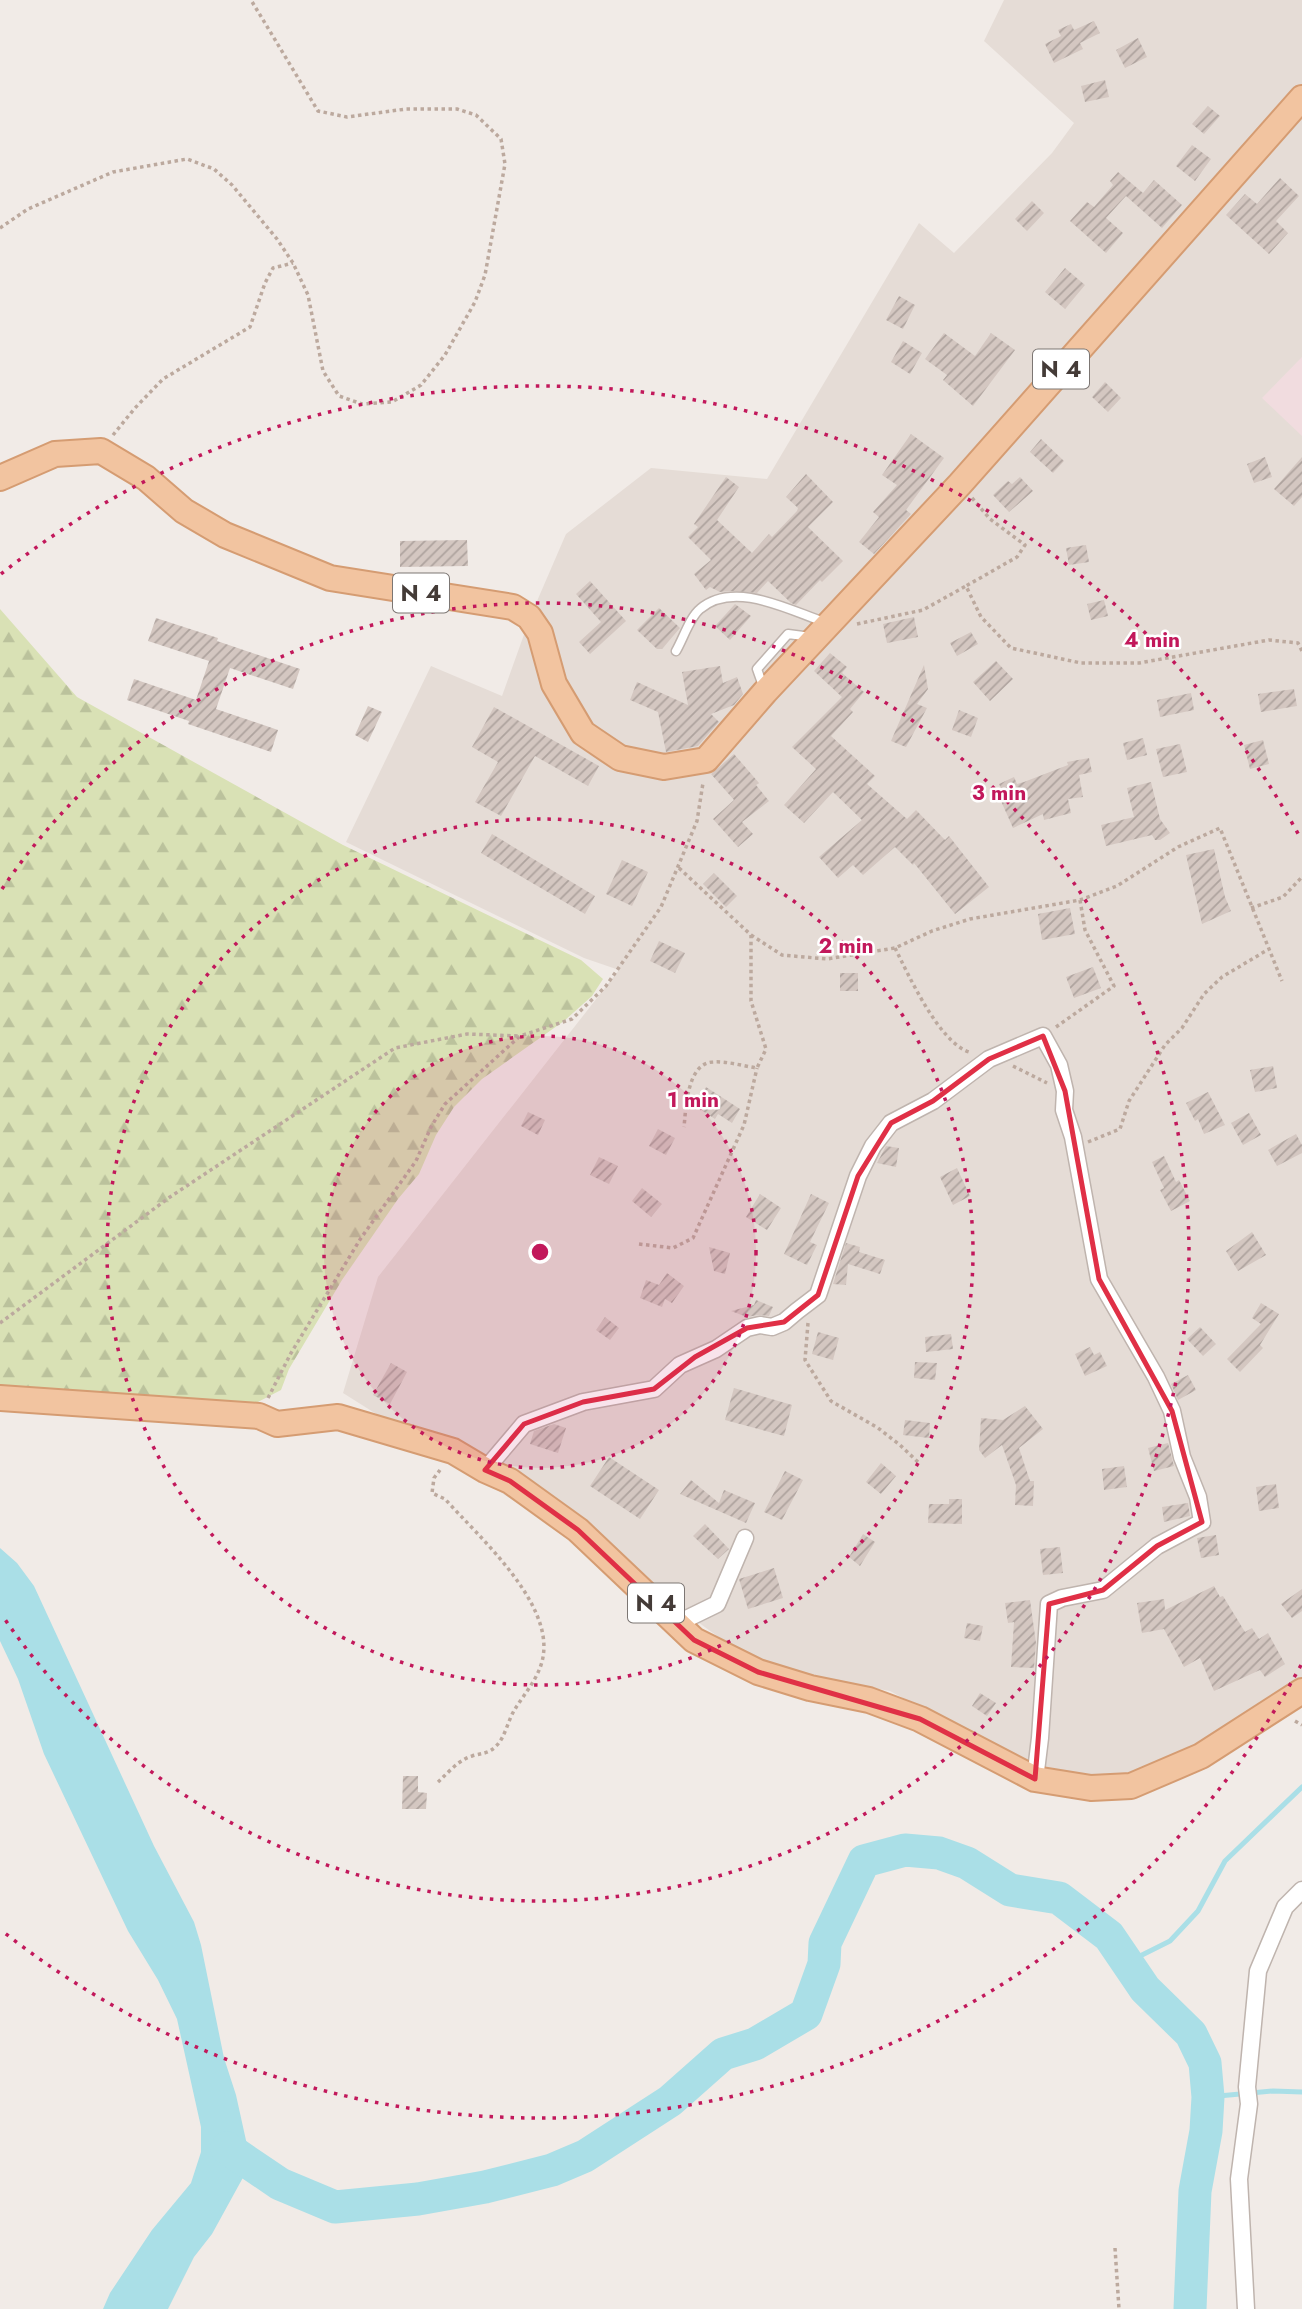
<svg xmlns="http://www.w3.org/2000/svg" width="1302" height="2309" font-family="Jost,sans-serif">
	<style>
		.residential { fill: #e5dcd6 }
		.medical { fill: #f1dcdf }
		.forest { fill: url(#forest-firs) }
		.water { fill: #aadfe7 }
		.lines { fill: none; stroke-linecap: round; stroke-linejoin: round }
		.stream { stroke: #aadfe7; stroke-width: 5 }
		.river { stroke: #aadfe7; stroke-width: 33 }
		.building { fill: url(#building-hatch) }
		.service-casing { stroke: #bfb4ae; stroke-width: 11 }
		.minor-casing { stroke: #bfb4ae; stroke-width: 19 }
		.primary-casing { stroke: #d59c72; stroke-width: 28 }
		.path { stroke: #bca99e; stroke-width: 3.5; stroke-dasharray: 3.5 3.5; stroke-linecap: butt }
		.service { stroke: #fff; stroke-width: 8 }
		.minor { stroke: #fff; stroke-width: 16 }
		.primary { stroke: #f2c4a0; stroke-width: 24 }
		.marked { fill: none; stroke: #e03046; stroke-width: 5; stroke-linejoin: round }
		.ring { fill: none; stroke: #c2185b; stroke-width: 3.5; stroke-dasharray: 3.5 7 }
		.labels { text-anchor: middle; stroke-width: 5; stroke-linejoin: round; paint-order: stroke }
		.shield { fill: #fff; stroke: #7c7673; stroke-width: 2 }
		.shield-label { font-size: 23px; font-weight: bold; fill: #443b37 }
		.centre { fill: #c2185b; stroke: #fff; stroke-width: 3.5 }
		.ring-label { font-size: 21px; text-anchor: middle; font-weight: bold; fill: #c2185b; stroke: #fff; stroke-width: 5; stroke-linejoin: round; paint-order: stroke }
	</style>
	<defs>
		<pattern id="forest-firs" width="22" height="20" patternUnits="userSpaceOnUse" patternTransform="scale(1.75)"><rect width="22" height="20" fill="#d9e1b5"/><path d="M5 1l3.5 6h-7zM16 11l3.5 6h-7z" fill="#bbc29c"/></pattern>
		<pattern id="building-hatch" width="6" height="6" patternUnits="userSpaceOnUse" patternTransform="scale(1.75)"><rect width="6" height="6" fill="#d4c7c1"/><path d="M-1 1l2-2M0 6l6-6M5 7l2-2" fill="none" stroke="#aea39e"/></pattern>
	</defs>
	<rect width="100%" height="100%" fill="#f1ebe7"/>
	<path class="residential" d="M1004,0H1302V1683L1234,1728L1162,1764L1122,1778H1089L1038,1771L890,1691L802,1675L746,1657L643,1582L343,1393L378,1277L619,970L584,958L346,842L431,666L502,696L531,615L566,534L651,468L767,479L919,223L954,253L1052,153L1074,123L984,41Z"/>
	<path class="medical" d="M1302,357V436L1262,398Z"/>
	<path class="forest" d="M0,609L77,697L343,845L581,960L603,979L592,996L564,1021L482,1079L454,1107L436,1135L419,1174L398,1199L342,1280L289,1369L281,1390L237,1413L0,1385Z"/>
	<path class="water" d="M0,1548L17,1563L34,1586L154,1846L194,1922L201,1945L224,2058L236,2095L251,2163L212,2234L194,2257L168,2309H103L110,2293L152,2230L191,2183L201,2152V2127L177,2019L158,1980L128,1931L44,1754L18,1679L0,1641Z"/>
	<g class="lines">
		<path class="stream" d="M1128,1962L1170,1941L1198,1911L1225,1861L1302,1787
			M1208,2097L1273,2091L1302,2092"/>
		<path class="river" d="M227,2148L280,2184L335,2207L418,2199L485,2187L552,2170L585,2156L670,2101L723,2054L755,2044L806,2014L824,1964L825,1943L864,1861L905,1850L939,1853L967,1863L1010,1890L1059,1898L1109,1936L1145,1989L1191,2034L1205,2063L1208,2097L1206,2131L1195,2191L1190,2309"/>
	</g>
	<path class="building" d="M1094,21L1100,33L1080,43L1083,49L1054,63L1045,44L1061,36L1058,30L1071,24L1074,30Z
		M1138,38L1147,57L1125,68L1116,50Z
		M1105,80L1109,97L1085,102L1081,86Z
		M1208,106L1220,116L1204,134L1192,124Z
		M1192,145L1211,159L1195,181L1176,166Z
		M1118,172L1143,193L1154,180L1182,205L1162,228L1126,196L1106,218L1123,233L1106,253L1070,221L1087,202L1094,207L1113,185L1110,181Z
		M1280,178L1299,196L1276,221L1288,233L1269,254L1226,215L1245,194L1257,204Z
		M1032,201L1044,213L1027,231L1015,219Z
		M1065,268L1085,285L1065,309L1045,292Z
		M899,296L915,305L903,329L886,320Z
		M944,333L975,356L991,333L1015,350L973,406L943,380L947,375L925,359Z
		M903,341L922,353L910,374L891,362Z
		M1105,382L1121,398L1108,412L1092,397Z
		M911,434L944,458L906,510L911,514L874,554L859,542L879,517L873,512L897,485L882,475Z
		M1041,439L1064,461L1053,473L1030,452Z
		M1265,457L1272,477L1254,483L1247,464Z
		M1302,457V497L1294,506L1274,489Z
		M806,474L833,502L808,527L843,561L822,582L820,580L796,605L791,603L768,581L757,593L729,591L720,592L710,587L706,590L694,574L711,560L688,537L698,527L694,524L726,477L739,487L717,520L752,553L769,534L772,537L797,511L798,508L786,497Z
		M1020,477L1033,491L1009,512L993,495L1008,481L1012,484Z
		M467,540L468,566L400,567V541Z
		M1086,545L1089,562L1069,565L1066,548Z
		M590,581L626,621L590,654L579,642L601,622L576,594Z
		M1104,600L1108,616L1091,620L1087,604Z
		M735,604L751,616L730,640L715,626Z
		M659,608L680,628L662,649H657L637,630Z
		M914,617L918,637L887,643L883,624Z
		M156,618L218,638L217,641L300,669L293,689L230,668L216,709L278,730L271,752L188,724L189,721L127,700L134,679L196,700L209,661L148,641Z
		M971,632L978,644L957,656L950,643Z
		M830,653L847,667L842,673L864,692L850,709L853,712L831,736L875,776L867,784L907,819L916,810L945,840L949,836L989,887L955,914L914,863L913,865L895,847L863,875L853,865L838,878L819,857L862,820L833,792L804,823L784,805L816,769L792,747L842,697L814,671Z
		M996,661L1013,679L990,701L973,682Z
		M924,665L928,689L917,704L927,708L906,747L891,741Z
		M720,666L723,683L737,677L743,694L734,705L711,714L719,722L698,746L666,752L658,712L630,700L637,682L688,705L682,672Z
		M1294,689L1297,706L1261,712L1258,694Z
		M1191,693L1194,710L1160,717L1157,700Z
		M368,706L382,712L368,742L355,735Z
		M494,707L599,766L588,786L535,756L501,816L475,802L498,762L472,747Z
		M959,710L978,718L971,737L952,730Z
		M1143,738L1147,755L1127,760L1123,743Z
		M1263,740L1269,764L1250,769L1244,745Z
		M1180,744L1187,772L1163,777L1156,749Z
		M734,754L759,783L756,785L769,801L742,822L753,834L738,847L713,819L734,800L711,774Z
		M1089,758L1092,772L1079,775L1083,797L1068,799L1071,813L1044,820L1043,814L1013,828L997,792L1002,790L999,784L1014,777L1017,784L1024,782L1068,765L1067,762Z
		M1151,782L1160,819L1170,833L1160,840H1155L1152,835L1106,846L1101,825L1134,817L1127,788Z
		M492,834L595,896L585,914L481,853Z
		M1214,849L1225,897L1231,911L1202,924L1186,855Z
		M622,860L648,872L632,906L606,894Z
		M714,873L737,896L726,907L703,884Z
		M1070,908L1075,934L1042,940L1038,914Z
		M659,941L685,953L675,973L650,961Z
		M1093,967L1101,988L1074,998L1066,977Z
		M840,973H858V991H840Z
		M1273,1066L1277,1088L1255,1092L1250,1070Z
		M706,1087L740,1109L732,1123L718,1114L715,1119L695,1106Z
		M1208,1092L1225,1125L1204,1134L1198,1119L1195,1121L1186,1103Z
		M528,1112L545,1120L538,1135L521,1126Z
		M1249,1113L1261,1135L1243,1145L1231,1123Z
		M658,1129L675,1138L666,1155L649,1146Z
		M1296,1134L1302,1145V1153L1277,1166L1268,1150Z
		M886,1146L899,1148L896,1167L877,1163Z
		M1164,1156L1176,1182L1179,1180L1190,1201L1171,1211L1160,1190L1164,1188L1152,1162Z
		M599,1157L618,1166L609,1184L590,1175Z
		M957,1168L970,1196L953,1205L940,1177Z
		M642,1188L662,1204L651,1217L632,1201Z
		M760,1194L781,1208L767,1230L746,1217Z
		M811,1194L829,1203L810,1242L817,1245L807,1265L784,1254Z
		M1252,1232L1266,1255L1238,1271L1226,1251Z
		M846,1243L860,1247L859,1252L885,1260L880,1274L848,1264L846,1285L833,1284Z
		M709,1247L730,1253L725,1274L714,1271Z
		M667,1273L684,1286L672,1303L665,1299L662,1307L640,1298L646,1280L659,1285Z
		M756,1300L773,1307L769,1316L758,1315L747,1317L731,1311L754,1305Z
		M1261,1303L1279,1314L1260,1345L1263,1348L1240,1372L1227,1359L1261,1324L1252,1318Z
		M605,1317L619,1328L610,1340L596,1330Z
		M1200,1327L1216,1344L1203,1356L1187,1339Z
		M818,1332L839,1338L833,1360L812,1354Z
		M951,1334L953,1349L926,1352L925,1337Z
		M1090,1347L1094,1355L1100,1352L1107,1366L1085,1376L1075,1354Z
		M915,1362L937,1363L935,1380L914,1378Z
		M391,1363L407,1372L390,1404L373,1395Z
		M1188,1375L1196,1390L1178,1400L1171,1384Z
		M734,1388L792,1405L784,1436L725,1420Z
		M1025,1406L1043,1429L1019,1448L1030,1481H1034L1033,1506L1015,1505L1016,1485L1002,1445L985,1458L979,1450L981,1418L1003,1420Z
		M905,1420L930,1423L929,1438L903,1435Z
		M554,1424L566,1428L558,1453L530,1444L534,1431Z
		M1168,1443L1174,1466L1154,1471L1148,1448Z
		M609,1457L659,1490L640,1519L590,1486Z
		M881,1463L896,1476L881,1494L866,1482Z
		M1124,1466L1127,1487L1104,1490L1102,1469Z
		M785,1471L803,1480L782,1520L764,1512Z
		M691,1480L719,1503L724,1490L755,1503L746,1523L680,1494Z
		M1276,1484L1279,1508L1259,1511L1256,1487Z
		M949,1499H962V1524L928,1523L929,1504H949Z
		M1188,1503L1190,1516L1164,1522L1162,1507Z
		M705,1524L729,1549L718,1559L693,1536Z
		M863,1534L875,1542L860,1566L849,1557Z
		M1216,1535L1219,1555L1201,1558L1197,1538Z
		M1060,1547L1063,1573L1043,1575L1040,1549Z
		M774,1568L783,1598L748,1609L739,1579Z
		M1214,1586L1220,1597L1223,1596L1245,1632L1252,1628L1259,1639L1268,1633L1285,1664L1265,1677L1260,1670L1214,1691L1200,1658L1184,1667L1164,1629L1142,1633L1137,1603L1164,1599L1165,1610Z
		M1302,1589V1611L1292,1618L1281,1604Z
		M1030,1600L1036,1643L1034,1668L1011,1667L1014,1622L1008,1623L1005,1603Z
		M967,1623L983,1626L980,1641L964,1638Z
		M980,1693L996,1703L987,1716L972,1706Z
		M403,1776H418V1792L427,1793L426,1809H402Z"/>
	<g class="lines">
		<defs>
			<path id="service" d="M676,651C683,639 690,617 700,609C734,580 789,610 824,622
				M763,686L757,669L788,634L811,637"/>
			<path id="minor" d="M485,1470L524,1424L583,1402L654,1389L680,1365L716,1349L747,1328L760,1325L772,1327L784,1322L797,1311L818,1295L858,1176L873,1146L891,1123L933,1101L989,1059L1043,1036L1059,1065L1065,1091L1064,1110L1073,1137L1099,1279L1156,1377L1172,1411L1182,1457L1198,1497L1202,1522L1157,1546L1103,1590L1062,1598L1049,1604L1040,1738L1035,1779
				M678,1623L717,1604L745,1538
				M1246,2309L1239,2179L1249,2104L1247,2087L1258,1971L1285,1907L1302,1890"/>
			<path id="primary" d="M0,478L55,454L101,451L146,478L184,511L225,535L330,578L513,607L529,617L540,633L554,684L583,733L620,758L664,767L706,760L765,692L960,484L1302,98
				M0,1398L259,1416L277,1424L338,1417L453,1451L485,1470L510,1481L578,1530L694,1640L758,1672L810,1688L869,1700L920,1719L1035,1779L1091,1788L1131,1786L1201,1756L1302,1691"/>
		</defs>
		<use href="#service" class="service-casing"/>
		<use href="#minor" class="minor-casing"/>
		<use href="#primary" class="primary-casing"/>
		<path class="path" d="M0,228L28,209L113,172L187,159L214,169L232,185L277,239L293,263L308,295L323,371L339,396L362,404L392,402L421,385L445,355L475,302L485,275L505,164L501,139L476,115L457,109H406L347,117L318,111L251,0
			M113,435L135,408L163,379L250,327L265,283L273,268L293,263
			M972,498L990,519L1025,545L1017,557L966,586L981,617L1011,648L1081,663H1139L1269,640L1298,643L1302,651
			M857,624L923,610L966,586
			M679,868L751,935V1001L766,1049L757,1068C743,1066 727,1061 713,1062C687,1063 686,1108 684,1127
			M1251,908L1283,897L1302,877
			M751,935L782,955L827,959L895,948L932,931L970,919L1080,900L1117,886L1178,847L1220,828L1282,981
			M895,948C909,976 939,1042 969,1052
			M1056,1027L1114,986L1085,930L1080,900
			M1013,1066L1047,1083
			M1088,1142L1120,1129L1129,1101L1165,1045L1182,1028L1204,994L1222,977L1269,949
			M639,1244L673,1248L693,1238L744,1125L757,1068
			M0,1323L170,1197L395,1048L467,1034L519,1036
			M808,1323L805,1360L831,1401L878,1428L900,1445L920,1464
			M268,1398L291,1353L361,1238L416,1161L431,1127L445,1104L520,1036L572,1019L606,986L661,907L697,821L703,783
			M1295,1721L1302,1725
			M438,1782C448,1773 458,1760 472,1756C481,1753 489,1754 496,1746C505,1738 508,1720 515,1709C525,1693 540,1676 543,1657C553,1602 479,1537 445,1499L432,1493L434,1478L440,1470
			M1115,2248L1119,2309"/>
		<use href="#service" class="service"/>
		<use href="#minor" class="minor"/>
		<use href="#primary" class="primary"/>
	</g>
	<path class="marked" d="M1043,1036L1065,1091L1099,1279L1172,1411L1202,1522L1157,1546L1103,1590L1049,1604L1035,1779L920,1719L758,1672L694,1640L578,1530L510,1481L485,1470L524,1424L583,1402L654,1389L695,1357L747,1328L784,1322L818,1295L858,1176L891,1123L933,1101L989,1059Z"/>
	<circle cx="540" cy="1252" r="216" fill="#c2185b" fill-opacity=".12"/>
	<g class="ring">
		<circle cx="540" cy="1252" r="216"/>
		<circle cx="540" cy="1252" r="433"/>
		<path d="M2 889A649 649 0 1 1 2 1615"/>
		<path d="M1301 1665A866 866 0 0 1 1 1930M1 574A866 866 0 0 1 1301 839"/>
	</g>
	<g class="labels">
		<g class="shield">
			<rect x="1033" y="349.5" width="56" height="39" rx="5"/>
			<rect x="393" y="573.5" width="56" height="39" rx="5"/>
			<rect x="628" y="1583.5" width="56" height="39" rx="5"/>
		</g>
		<g class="shield-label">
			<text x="1061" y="377">N 4</text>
			<text x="421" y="601">N 4</text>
			<text x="656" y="1611">N 4</text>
		</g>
	</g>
	<circle cx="540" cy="1252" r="10" class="centre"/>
	<g class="ring-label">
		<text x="1152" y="647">4 min</text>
		<text x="999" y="800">3 min</text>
		<text x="846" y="953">2 min</text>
		<text x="693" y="1107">1 min</text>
	</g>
</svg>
